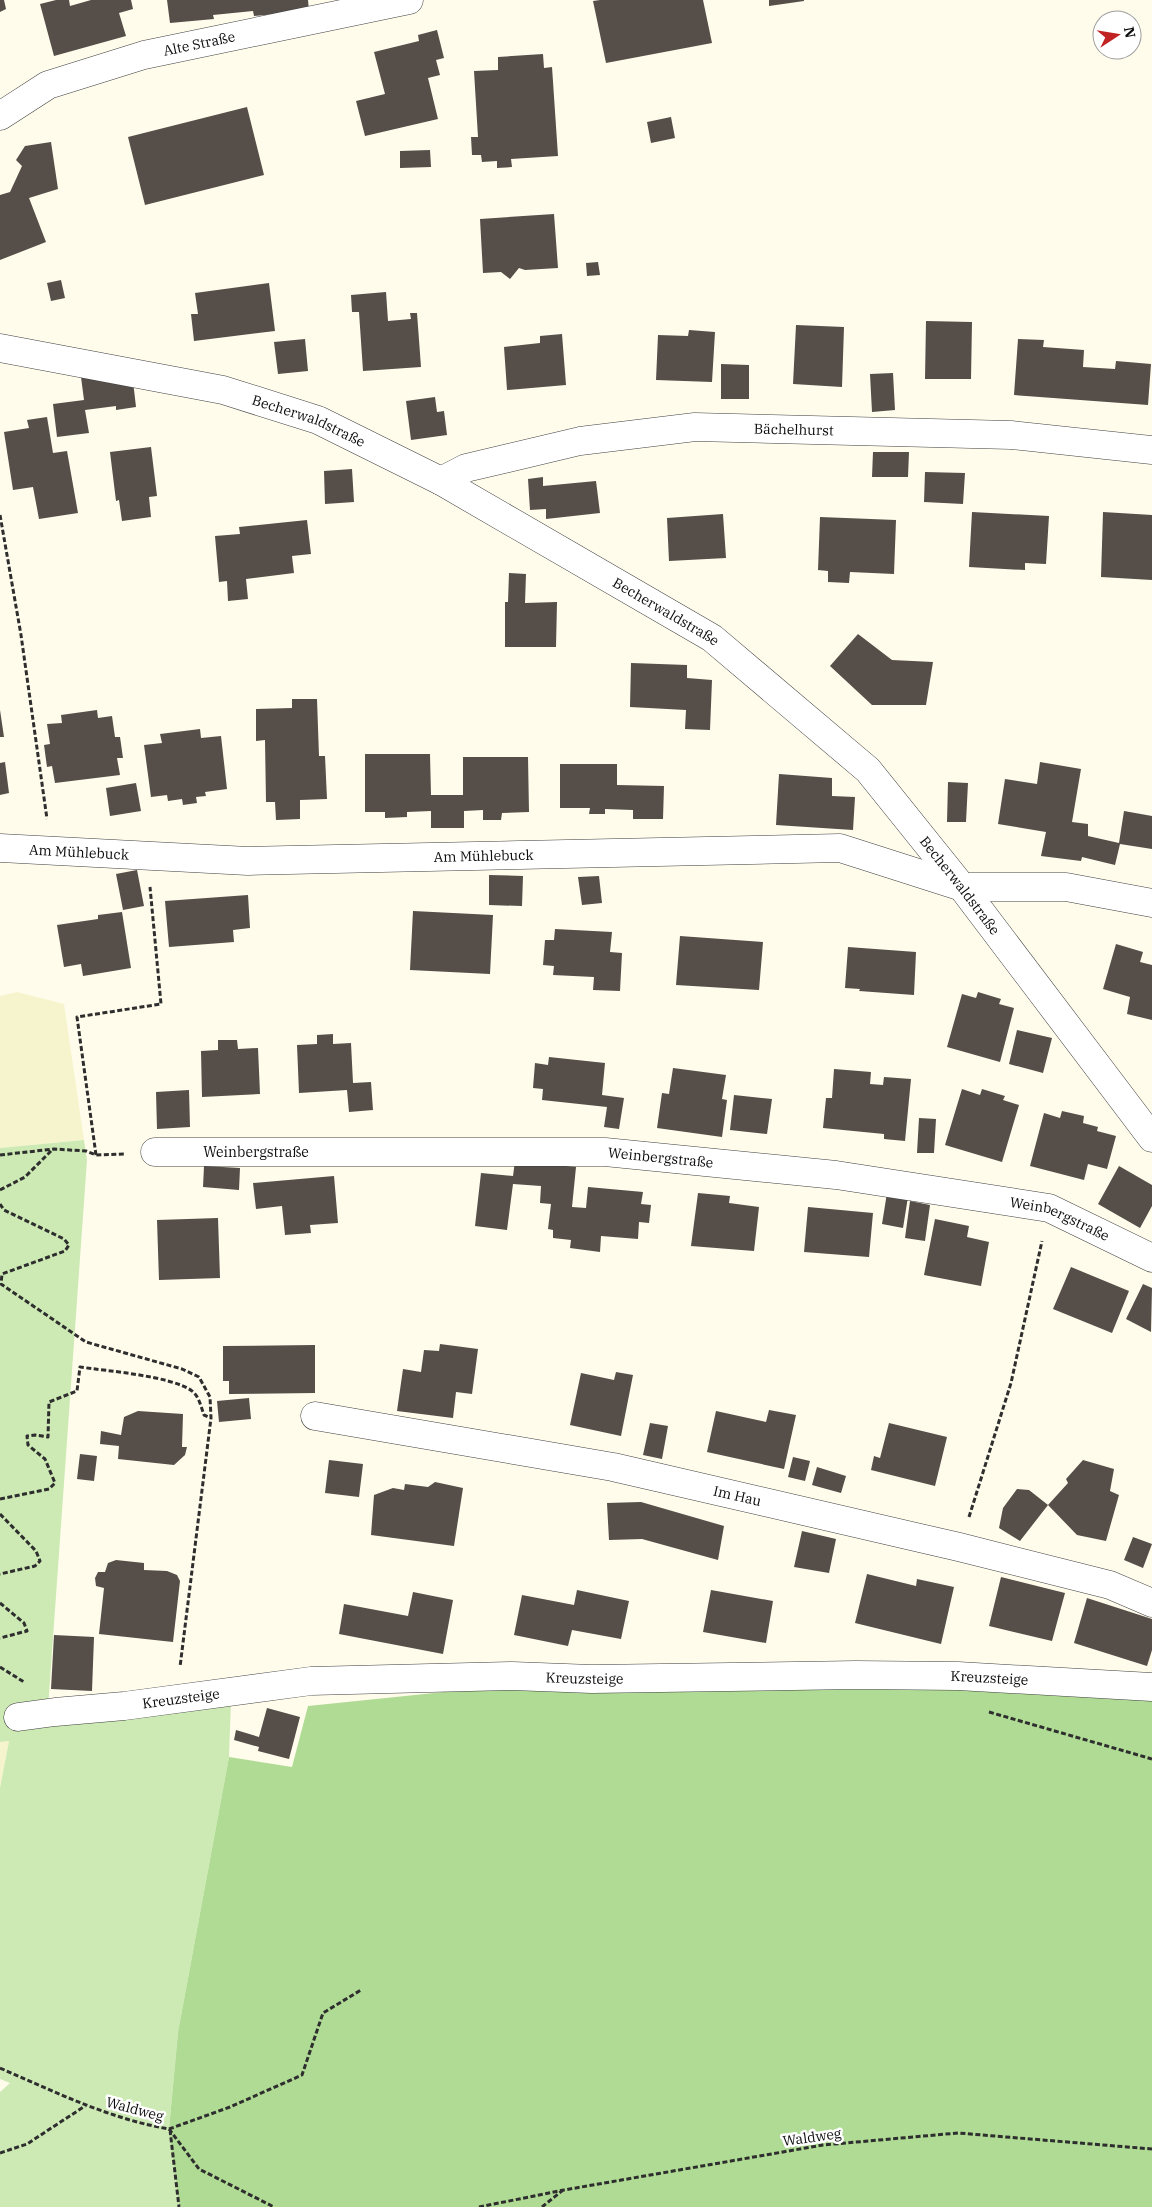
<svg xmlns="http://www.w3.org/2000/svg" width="1152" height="2207" font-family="'IBM Plex Serif',serif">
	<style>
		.farmland { fill: #f5f4cc }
		.green { fill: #cdeab5 }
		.forest { fill: #b0db94 }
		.building { fill: #554e49 }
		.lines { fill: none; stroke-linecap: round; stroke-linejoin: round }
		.street-casing { stroke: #3f3f3f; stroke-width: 29 }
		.path { stroke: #2e2e2e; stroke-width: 3; stroke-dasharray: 5 2.5; stroke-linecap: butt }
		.street { stroke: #fff; stroke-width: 28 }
		.labels { text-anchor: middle; stroke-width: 5; stroke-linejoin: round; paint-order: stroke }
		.street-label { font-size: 14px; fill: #0c0c0c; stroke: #fff }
	</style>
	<rect width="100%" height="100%" fill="#fffcec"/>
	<path class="farmland" d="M17,992L64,1004L84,1140L0,1148V996Z
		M9,1741L0,1788V1742Z"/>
	<path class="green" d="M84,1140L87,1160L47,1722L231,1700L229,1757L178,2032L169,2129L179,2207H0V2092L10,2083L0,2079V1788L9,1741L0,1742V1148Z"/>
	<path class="forest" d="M846,1661L1152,1692V2207H179L169,2129L178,2032L229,1757L292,1767L308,1706L686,1667Z"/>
	<path class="building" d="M0,0H4L6,9L0,12Z
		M56,0H69L70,6L91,0H131L133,9L119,13L126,36L54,56L40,4Z
		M167,0H308L309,11L254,16L253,11L213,15L214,19L170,23Z
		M600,0H703L712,43L606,63L593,1Z
		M769,0H804V1L769,6Z
		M437,30L444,58L436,60L440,75L428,78L438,119L365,136L356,101L385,94L374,52L419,41L418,35Z
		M543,54L544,68L552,67L558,156L511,159L512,167L497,168V161L482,162L481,155H472L471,137H478L474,71L498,70V57Z
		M247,107L264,175L145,205L128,137Z
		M671,117L675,138L651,143L647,122Z
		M51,142L58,189L29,198L46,242L0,260V195L10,192L22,166L16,160L25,146Z
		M430,150L431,167L400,168V151Z
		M554,214L558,268L525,270L519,268L510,279L501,272L483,273L480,219Z
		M598,262L600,275L587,276L586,263Z
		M61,280L65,298L51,301L47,283Z
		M269,283L275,331L194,341L191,314H198L195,293Z
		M386,292L388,321L411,319L410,313H417L421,367L363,371L359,312H352L351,295Z
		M926,321L972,322L971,379H925Z
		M796,325L844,327L842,387L793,384Z
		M689,330L715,332L712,382L656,380L658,335L688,336Z
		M562,334L566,385L507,390L504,347L540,343V336Z
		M305,339L308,371L278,374L274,342Z
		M1018,339L1044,340L1043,347L1084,350L1083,367L1115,369L1116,361L1151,364L1148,405L1014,395Z
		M721,364L749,365V399H721Z
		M893,373L895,410L872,412L870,374Z
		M81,377L133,381L136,407L116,410V406L85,410L89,433L57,437L53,404L84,400Z
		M435,397L437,412L444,411L447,435L411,440L406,401Z
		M47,417L53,453L67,451L78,513L39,519L33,487L13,490L4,432L29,428L27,420Z
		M151,447L157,496L149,497L151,517L122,521L119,500L116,501L110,452Z
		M873,452H909L908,477H872Z
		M352,469L354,502L325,504L324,471Z
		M925,472L965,473L963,504L924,502Z
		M543,477V486L596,481L600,513L546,519V509L530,510L528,479Z
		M972,512L1049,516L1046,564L1025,563V570L969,567Z
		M1103,512L1152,515V580L1101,577Z
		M723,514L726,558L669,561L667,518Z
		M820,517L896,520L894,574L850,572L849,583L828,582V571L818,570Z
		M307,520L311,554L292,556L294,573L246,579L248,599L228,601L227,581L219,582L215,536L240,534L239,527Z
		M509,573L526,574L525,603L557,602L556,647H505V602H508Z
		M858,634L892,660L933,662L926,705H872L830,666Z
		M631,663L687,665V678L712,680L710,730L685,729L686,710L630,707Z
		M292,699H317L319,756H325L327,799L300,800V819L276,820L275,802H266L265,740L256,741V709L292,708Z
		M0,710L4,737H0Z
		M97,710L98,718L112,716L115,737H120L123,758H117L120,775L55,783L52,766L47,767L44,745L50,744L47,724L62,723L61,715Z
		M200,729L201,738L221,736L227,789L205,792L206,796L196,797L197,803L183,805L182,799L168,801L167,795L151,797L144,745L162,743L160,734Z
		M365,754H430L431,795H463V757H528L529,812L502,813L501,820H483V810L464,811V828H431V811L407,812V817L385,818V812H365Z
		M5,762L9,793L0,795V763Z
		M1040,762L1081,769L1072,822L1088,824V836L1119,843L1124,811L1152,816V849L1120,844L1115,865L1082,857L1081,861L1041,856L1046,832L998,824L1005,779L1037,784Z
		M560,764H617V785L664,786L663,819H633V810L605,809V814H589L590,808H560Z
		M779,774L832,778V796L855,797L853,830L776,825Z
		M948,782L968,783L966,822H947Z
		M136,783L141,811L110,816L106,788Z
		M137,870L144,906L123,910L116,874Z
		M489,875L523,876L522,906L489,905Z
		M599,876L602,903L582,905L578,877Z
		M248,895L250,928L233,930L234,942L169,947L165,901Z
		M413,911L493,915L490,974L410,970Z
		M122,912L131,968L83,976L81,964L64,967L57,925L98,919V915Z
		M555,929L612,932L610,952L622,953L620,991L593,990L594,977L553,975L554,966L543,965L545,940H554Z
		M680,936L763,942L759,990L676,985Z
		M1116,944L1143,952L1140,962L1152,965V1020L1127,1014L1130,997L1103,989Z
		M848,947L916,952L914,995L859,991L860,989L845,988Z
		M978,992L1001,999L999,1004L1014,1008L1000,1062L947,1047L962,994L976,998Z
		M1017,1030L1052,1038L1043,1073L1009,1064Z
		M333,1034V1044L351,1043L353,1083L371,1082L373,1110L349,1112L347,1090L299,1093L297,1045L317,1044V1035Z
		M218,1040H237L238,1049L258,1048L260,1094L202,1097L201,1051L218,1050Z
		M549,1057L605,1063L602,1095L624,1098L619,1129L604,1127L607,1107L542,1100L543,1089L533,1088L535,1063L548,1065Z
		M673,1068L726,1075L722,1099L727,1100L722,1137L657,1128L662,1093L669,1094Z
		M834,1069L871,1072L870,1084L883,1085L884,1077L911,1079L905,1141L884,1139V1134L823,1128L826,1098H832Z
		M962,1089L980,1095L982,1089L1005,1096L1003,1100L1019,1105L1002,1162L945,1145Z
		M189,1090L190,1127L157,1129L156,1092Z
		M734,1095L772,1099L767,1134L730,1130Z
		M1062,1111L1084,1116L1083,1123L1098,1127L1097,1131L1116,1136L1107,1169L1088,1164L1084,1180L1030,1166L1044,1113L1060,1118Z
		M919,1118L936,1119L934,1153H917Z
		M515,1161L576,1167L572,1207L586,1208L588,1187L643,1192L641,1204L651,1205L649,1223L639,1222L638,1239L601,1236L600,1252L570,1248L571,1240L553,1238V1230L548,1229L551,1204L540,1203L541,1186L513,1184L507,1230L475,1226L481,1173L513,1176Z
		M204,1166L240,1168L239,1190L203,1187Z
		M1119,1166L1152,1185V1206L1140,1228L1098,1204Z
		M334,1176L338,1223L310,1225L311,1233L285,1235L282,1206L256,1209L253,1183Z
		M698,1193L730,1196L729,1203L759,1207L754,1251L691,1246Z
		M887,1193L908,1197L903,1228L882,1224Z
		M910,1201L930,1205L925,1241L905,1238Z
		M808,1207L873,1213L869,1257L804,1252Z
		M218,1218L220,1278L159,1280L157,1220Z
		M935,1219L969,1226L967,1237L989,1242L981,1286L924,1275Z
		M1071,1267L1129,1291L1112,1333L1053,1309Z
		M1143,1284L1152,1288L1151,1332L1126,1319Z
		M440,1344L478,1349L472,1394L456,1392L453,1418L397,1411L403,1369L421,1372L424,1350L439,1351Z
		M315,1345V1393L229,1394V1381H223V1346Z
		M616,1372L633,1375L621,1436L570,1425L581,1373L614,1380Z
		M249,1398L251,1419L219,1422L217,1401Z
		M769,1410L796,1415L784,1469L707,1452L716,1411L766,1422Z
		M138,1411L183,1414L182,1447H187L185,1455L174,1465L118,1459L119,1446L100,1444L101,1431L121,1435L124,1417Z
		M650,1423L668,1426L662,1459L643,1455Z
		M889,1423L947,1437L935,1486L871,1470L874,1456L880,1458Z
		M80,1454L97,1456L94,1481L77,1479Z
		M793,1457L810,1461L805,1481L788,1477Z
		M329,1460L363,1464L359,1497L325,1493Z
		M1083,1460L1114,1469L1110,1491L1119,1495L1106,1541L1077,1535L1048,1505L1068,1483L1066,1479Z
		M817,1467L846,1476L841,1493L812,1485Z
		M435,1482L463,1488L454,1546L371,1535L374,1495L393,1488L404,1490L405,1484L428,1487Z
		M1017,1489L1029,1490L1048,1505L1020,1541L999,1528L1003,1508Z
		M641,1502L724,1526L718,1560L642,1539L609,1540L607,1503Z
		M802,1531L836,1539L829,1573L794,1567Z
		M1133,1537L1152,1544L1143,1568L1124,1560Z
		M116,1560L144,1563V1570L167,1571L177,1575L180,1581L173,1642L99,1634L104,1588L96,1586L95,1578L98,1572H105L108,1563Z
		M867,1574L916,1586L917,1579L954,1587L941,1644L855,1623Z
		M1001,1577L1065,1593L1052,1641L989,1626Z
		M577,1590L629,1601L621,1639L572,1630L568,1646L514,1635L522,1595L574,1605Z
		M711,1590L773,1601L766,1643L703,1632Z
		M413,1592L453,1600L443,1654L339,1634L344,1604L408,1616Z
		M1087,1598L1152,1619V1650L1147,1666L1074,1643Z
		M54,1635L94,1637L92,1691L51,1689Z
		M267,1708L300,1717L289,1759L258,1751L259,1747L234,1740L236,1730L259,1737Z"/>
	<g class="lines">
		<defs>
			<g id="street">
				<path id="s1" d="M0,116L48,85L144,55L409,0"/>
				<path id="s2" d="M0,348L223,390L318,420L441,481L712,638L868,770L962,887L1152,1138"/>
				<path id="s3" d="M441,481L466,468L580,441L695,427L1011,435L1152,450"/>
				<path id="s4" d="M0,848L248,861L840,848L962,887H1066L1152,903"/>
				<path id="s5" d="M155,1152H605L836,1175L1049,1208L1152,1258"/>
				<path id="s6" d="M315,1416L613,1467L959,1547L1110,1585L1152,1603"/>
				<path id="s7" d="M18,1717L55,1712L124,1706L311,1681L512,1676L592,1679L856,1675L958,1676L1152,1687"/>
			</g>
		</defs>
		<use href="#street" class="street-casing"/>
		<path class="path" d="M0,515L21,635L47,819
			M0,1155L54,1149L86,1151L96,1155L124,1154
			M96,1155L77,1017L161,1004L150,887
			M0,1190L25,1177L53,1149
			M0,1204L4,1210L64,1239L69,1245L65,1251L2,1274L1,1284L86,1342L182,1369L199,1377L210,1397L211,1418L180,1667
			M0,1499L49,1489L55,1483L45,1459L28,1445L27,1436L35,1435L48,1437L49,1402L77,1391L80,1367C107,1371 172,1376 192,1391C199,1396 201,1407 204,1415L211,1418
			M0,1514L36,1551L40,1561L35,1566L0,1574
			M969,1517L1011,1383L1042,1241
			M0,1603L24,1623L27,1631L0,1638
			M0,1667L24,1682
			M989,1712L1152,1759
			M0,2068C55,2092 110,2119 169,2129L199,2169L274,2207
			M169,2129L230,2107L302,2075L323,2013L361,1990
			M170,2130L179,2207
			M0,2153L27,2144L85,2106
			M479,2207L564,2190L823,2145L958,2133L1152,2149
			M542,2207L563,2190"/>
		<use href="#street" class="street"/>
	</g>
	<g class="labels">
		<g class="street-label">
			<text dy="5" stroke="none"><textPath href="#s1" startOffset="214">Alte Straße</textPath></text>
			<text dy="5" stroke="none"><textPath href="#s2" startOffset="318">Becherwaldstraße</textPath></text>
			<text dy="5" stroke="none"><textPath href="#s3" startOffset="360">Bächelhurst</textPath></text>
			<text dy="5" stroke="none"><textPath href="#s2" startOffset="724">Becherwaldstraße</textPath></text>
			<text dy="5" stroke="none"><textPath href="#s4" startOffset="79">Am Mühlebuck</textPath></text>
			<text dy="5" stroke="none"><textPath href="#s4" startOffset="484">Am Mühlebuck</textPath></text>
			<text dy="5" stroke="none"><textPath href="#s2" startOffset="1129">Becherwaldstraße</textPath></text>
			<text dy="5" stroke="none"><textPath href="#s5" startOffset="101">Weinbergstraße</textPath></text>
			<text dy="5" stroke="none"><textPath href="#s5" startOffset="506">Weinbergstraße</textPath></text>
			<text dy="5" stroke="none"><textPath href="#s5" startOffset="911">Weinbergstraße</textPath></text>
			<text dy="5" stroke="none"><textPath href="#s6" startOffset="430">Im Hau</textPath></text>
			<text dy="5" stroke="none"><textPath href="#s7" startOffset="569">Kreuzsteige</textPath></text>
			<text dy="5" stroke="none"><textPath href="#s7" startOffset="974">Kreuzsteige</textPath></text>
			<text dy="5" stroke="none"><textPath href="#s7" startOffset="164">Kreuzsteige</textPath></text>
			<text transform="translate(135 2109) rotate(15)" y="5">Waldweg</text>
			<text transform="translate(812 2137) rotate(-8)" y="5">Waldweg</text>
		</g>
	</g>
	<g transform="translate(1117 35) rotate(78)"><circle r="24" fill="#ffffff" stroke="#9e9e9e"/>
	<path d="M0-4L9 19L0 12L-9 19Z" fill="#c02321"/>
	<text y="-8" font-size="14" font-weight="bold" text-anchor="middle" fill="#0c0c0c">N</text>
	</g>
</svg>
